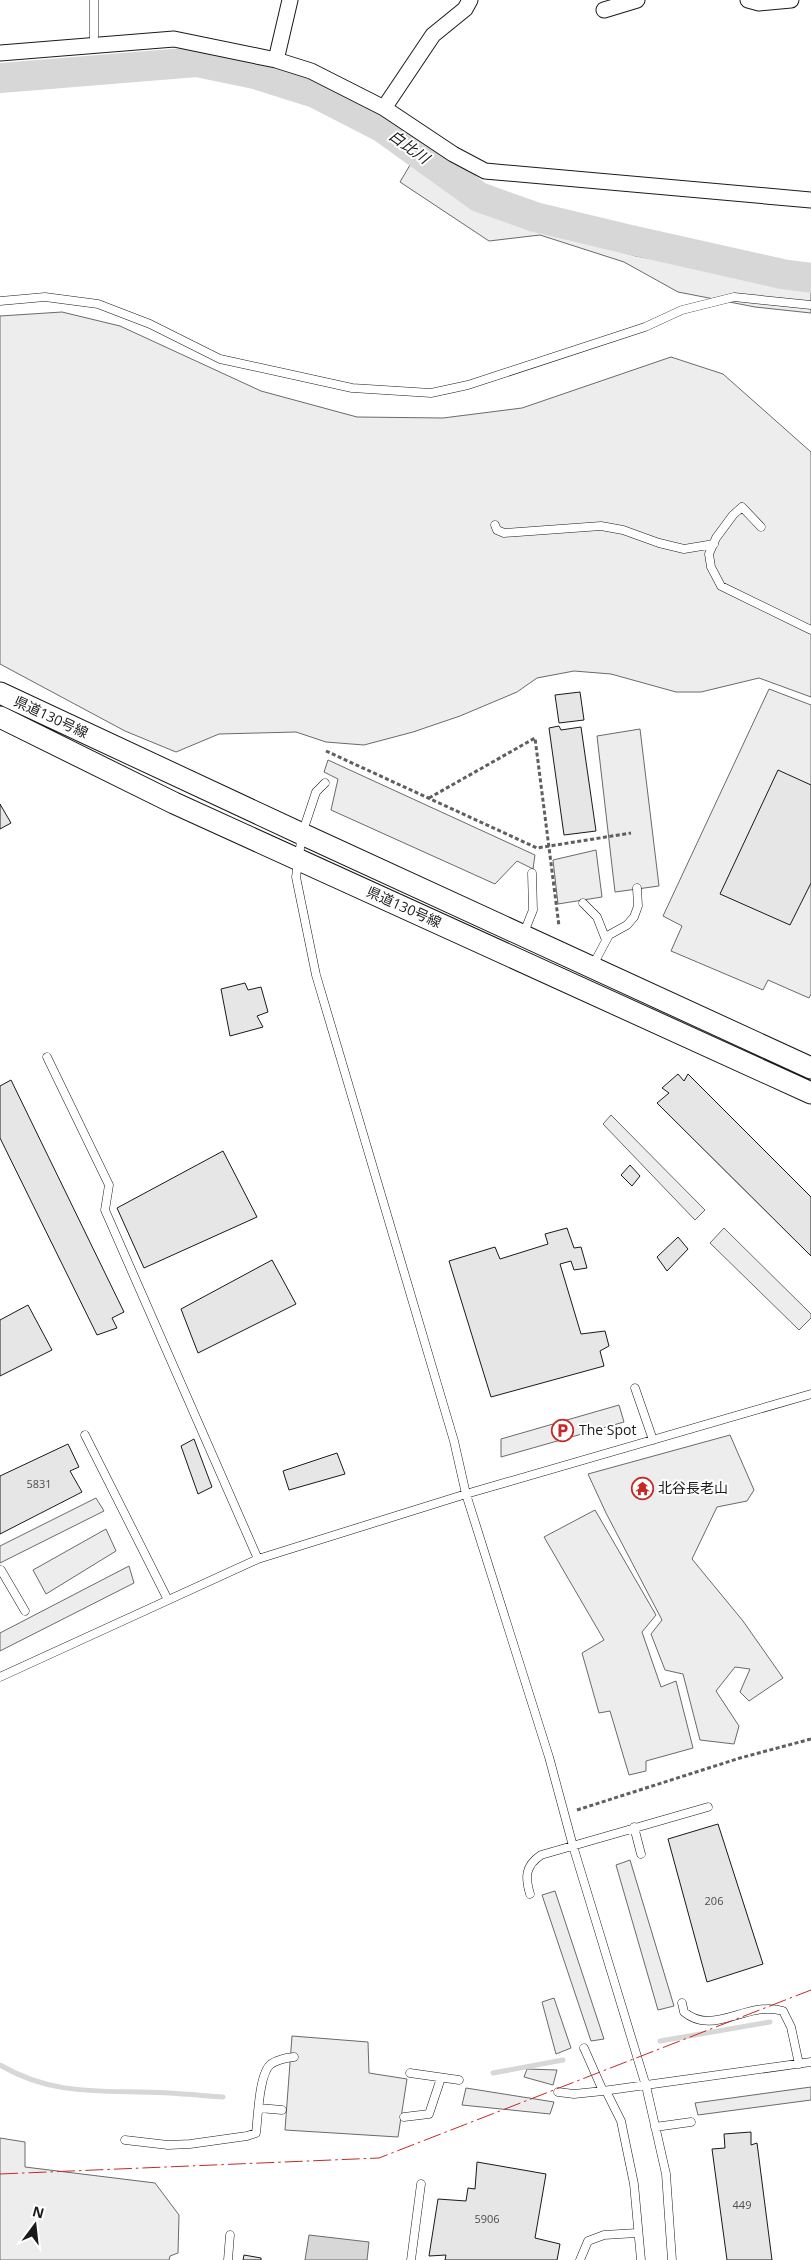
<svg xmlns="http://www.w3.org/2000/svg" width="811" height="2260" font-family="'Open Sans','Noto Sans JP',sans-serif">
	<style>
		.built { fill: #ededed; stroke: #6a6a6a }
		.water { fill: #d7d7d7; stroke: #6a6a6a }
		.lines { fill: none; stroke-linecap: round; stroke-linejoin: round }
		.stream { stroke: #d7d7d7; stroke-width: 5 }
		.river { stroke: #d7d7d7; stroke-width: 30 }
		.building { fill: #e6e6e6; stroke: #1a1a1a }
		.service-casing { stroke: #1a1a1a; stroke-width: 9 }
		.minor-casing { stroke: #1a1a1a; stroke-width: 17 }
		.secondary-casing { stroke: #1a1a1a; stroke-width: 23 }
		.path { stroke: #5f5f5f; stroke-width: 3; stroke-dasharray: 4 2.5; stroke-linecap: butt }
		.service { stroke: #fff; stroke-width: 8 }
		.minor { stroke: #fff; stroke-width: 15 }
		.secondary { stroke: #fff; stroke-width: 21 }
		.power { stroke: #c62828; stroke-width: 1; stroke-dasharray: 18 4 2.5 4; stroke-linecap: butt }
		.labels { text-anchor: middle; stroke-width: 4; stroke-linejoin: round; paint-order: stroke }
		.number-label { font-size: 11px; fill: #4d4d4d }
		.street-label { font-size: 14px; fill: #1a1a1a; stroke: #fff }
		.poi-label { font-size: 14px; fill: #1a1a1a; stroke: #fff; text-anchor: start }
		.water-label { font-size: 15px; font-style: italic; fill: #1a1a1a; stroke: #fff }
	</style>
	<rect width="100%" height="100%" fill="#fff"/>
	<path class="built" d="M410,165L520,223L636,256L811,287V313L755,307L678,292L624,262L540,235L489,241L400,182Z
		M62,312L120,326L261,391L357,417L443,418L522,408L671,357L723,374L811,452V697L759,678L701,692H676L611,674L574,671L537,678L517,692L460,716L413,732L364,745L326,742L296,732L219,734L176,752L125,731L0,664V316Z
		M769,689L811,705V994L809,998L768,980L763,990L671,951L682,926L663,916Z
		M640,729L659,886L615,892L597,736Z
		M328,760L535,855L533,869L517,861L495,884L331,810L338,779L324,772Z
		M596,850L602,897L558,904L553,860Z
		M611,1115L705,1210L695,1220L603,1124Z
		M724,1228L811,1314V1318L799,1330L710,1243Z
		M619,1405L624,1422L501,1457V1439Z
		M730,1435L754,1490L747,1501L717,1507L692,1559L743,1621L783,1678L749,1701L740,1692L750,1669L735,1667L716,1691L739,1726L734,1744L700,1740L683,1674L665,1670L651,1634L662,1620L606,1513L588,1474Z
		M96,1498L104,1511L0,1563V1546Z
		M595,1510L656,1615L642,1632L661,1687L676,1681L693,1748L646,1761V1771L629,1775L610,1711L599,1713L582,1653L604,1640L544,1537Z
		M106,1529L116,1551L46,1594L33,1570Z
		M129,1566L134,1583L0,1651V1633Z
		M630,1860L674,2006L658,2010L616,1865Z
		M555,1891L604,2039L591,2041L542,1895Z
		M554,1998L571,2048L556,2054L542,2002Z
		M292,2036L368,2042L369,2073L407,2079L398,2137L285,2130Z
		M527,2069L557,2070L553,2085L524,2077Z
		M811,2087V2100L698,2115L695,2103Z
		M466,2088L554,2102L550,2114L462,2105Z
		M0,2138L25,2142V2167L155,2183L179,2215L178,2253L170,2256L169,2260H0Z"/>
	<path class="water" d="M309,2235L369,2242L367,2260H305Z"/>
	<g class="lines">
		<path class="stream" d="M660,2041L770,2022
			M0,2065C46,2092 87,2091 138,2092C167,2092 195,2095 223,2097
			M493,2073L563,2060"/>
		<path class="river" d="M0,78L197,62L255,74L315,93L383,128L479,197L535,217L631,240L782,274L811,278"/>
	</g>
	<path class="building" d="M580,692L584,720L559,723L555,695Z
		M559,726L561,730L581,727L596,831L564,835L549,728Z
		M778,770L811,785V883L790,925L720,894Z
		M0,804L11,823L0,829Z
		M245,983L248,990L261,987L268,1012L257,1016L263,1027L230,1036L221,989Z
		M678,1074L684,1081L688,1074L811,1197V1256L657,1103L669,1093L662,1088Z
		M11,1080L124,1312L112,1318L117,1328L97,1335L0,1138V1086Z
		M223,1151L257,1217L144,1268L117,1208Z
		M630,1165L640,1176L632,1186L621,1175Z
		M567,1228L574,1248L581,1247L587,1268L574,1270L571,1261L560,1264L581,1334L605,1331L609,1346L600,1351L604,1366L491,1397L449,1261L495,1247L500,1259L548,1244L545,1234Z
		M678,1237L688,1249L667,1271L657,1257Z
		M272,1260L296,1304L198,1353L181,1309Z
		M28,1305L52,1350L0,1376V1320Z
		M194,1439L212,1487L198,1494L181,1446Z
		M68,1444L79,1467L70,1471L82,1492L0,1534V1476Z
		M337,1453L345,1474L289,1490L283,1471Z
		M718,1824L763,1964L707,1982L668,1839Z
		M751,2132V2145L757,2143L772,2260H727L712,2149L725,2148L724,2134Z
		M477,2162L546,2174L535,2238L560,2244L557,2260H445L446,2255L429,2256L438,2199L466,2201L468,2188L475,2189Z
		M244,2255L261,2258V2260H243Z"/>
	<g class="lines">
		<defs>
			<path id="service" d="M94,45V0
				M0,301L45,297L98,304L150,324L220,359L352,388L431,393L468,385L645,327L682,310L734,297L811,305
				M495,525L497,530L504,533L601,526L623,530L659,543L684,549L714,544
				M761,527L742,507L733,515L716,538L709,554L711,567L721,586L811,630
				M325,783L316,792L302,834L296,877L316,975L454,1441L466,1494L549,1757L573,1846L646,2086L666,2174L672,2260
				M583,903L597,917L606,940
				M523,935L533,910L532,873
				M593,965L609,935L627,925L634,917L638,906L637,888
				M47,1057L109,1185L105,1210L258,1559
				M635,1388L653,1440
				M85,1435L168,1600
				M1,1570L25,1611
				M0,1677L258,1559L466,1494L811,1394
				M634,1827L641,1854
				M530,1894C525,1877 525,1866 541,1855L708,1807
				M682,2003L684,2012C714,2037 747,2000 783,2011L791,2027L799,2064
				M584,2048L603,2091
				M410,2073L459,2080
				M606,2091L621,2121L634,2184L641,2260
				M558,2092L574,2094L603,2091L811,2062
				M259,2108L282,2110
				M404,2117L429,2114L441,2078
				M655,2127L691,2122
				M125,2140L168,2145L190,2144L247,2136L256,2133C258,2117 259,2073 271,2064C278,2059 286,2058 294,2057
				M228,2260L230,2235
				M411,2260L421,2184
				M580,2260L588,2241L604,2235L637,2233"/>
			<path id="minor" d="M748,0L759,3L791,0
				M604,10L637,0
				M0,53L174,39L276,60L311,71L384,108L453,154L485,171L811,200
				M276,60L290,0
				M384,108L433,35L465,9L470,0"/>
			<path id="secondary" d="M0,693L302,834L811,1068
				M0,717L174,803L811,1093"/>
		</defs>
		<use href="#service" class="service-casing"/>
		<use href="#minor" class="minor-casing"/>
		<use href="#secondary" class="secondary-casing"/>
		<path class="path" d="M326,751L537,848L631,833
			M429,798L535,738L559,926
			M577,1810L740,1758L811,1739"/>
		<use href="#service" class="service"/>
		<use href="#minor" class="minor"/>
		<use href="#secondary" class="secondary"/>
		<path class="power" d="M0,2174L379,2158L811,1990"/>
	</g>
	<defs>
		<symbol id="parking-ring" viewBox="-11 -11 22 22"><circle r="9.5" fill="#fff" stroke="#c62828" stroke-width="1.5"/><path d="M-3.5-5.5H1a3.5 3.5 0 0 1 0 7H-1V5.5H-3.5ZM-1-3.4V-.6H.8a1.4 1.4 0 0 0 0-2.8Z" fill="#c62828"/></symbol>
		<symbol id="temple-ring" viewBox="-11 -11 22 22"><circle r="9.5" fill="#fff" stroke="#c62828" stroke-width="1.5"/><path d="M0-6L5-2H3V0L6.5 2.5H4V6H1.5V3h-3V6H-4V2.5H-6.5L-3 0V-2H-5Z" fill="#c62828"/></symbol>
	</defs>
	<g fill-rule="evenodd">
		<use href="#parking-ring" x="550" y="1418" width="25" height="25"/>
		<use href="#temple-ring" x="630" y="1476" width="25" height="25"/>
	</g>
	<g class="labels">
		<g class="number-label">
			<text x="39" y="1488">5831</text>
			<text x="714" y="1905">206</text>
			<text x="742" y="2209">449</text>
			<text x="487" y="2223">5906</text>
		</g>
		<g class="street-label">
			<text transform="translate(51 717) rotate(25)" y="5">県道130号線</text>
			<text transform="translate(404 907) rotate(24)" y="5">県道130号線</text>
		</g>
		<g class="poi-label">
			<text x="579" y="1435">The Spot</text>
			<text x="658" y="1493">北谷長老山</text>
		</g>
		<g class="water-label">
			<text transform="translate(409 147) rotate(36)" y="5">白比川</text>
		</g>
	</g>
	<g transform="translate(35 2225) rotate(15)" stroke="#ffffff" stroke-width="4" paint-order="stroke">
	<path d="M0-4L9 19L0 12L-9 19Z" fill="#1a1a1a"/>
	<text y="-8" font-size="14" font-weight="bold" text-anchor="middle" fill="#1a1a1a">N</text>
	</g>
</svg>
